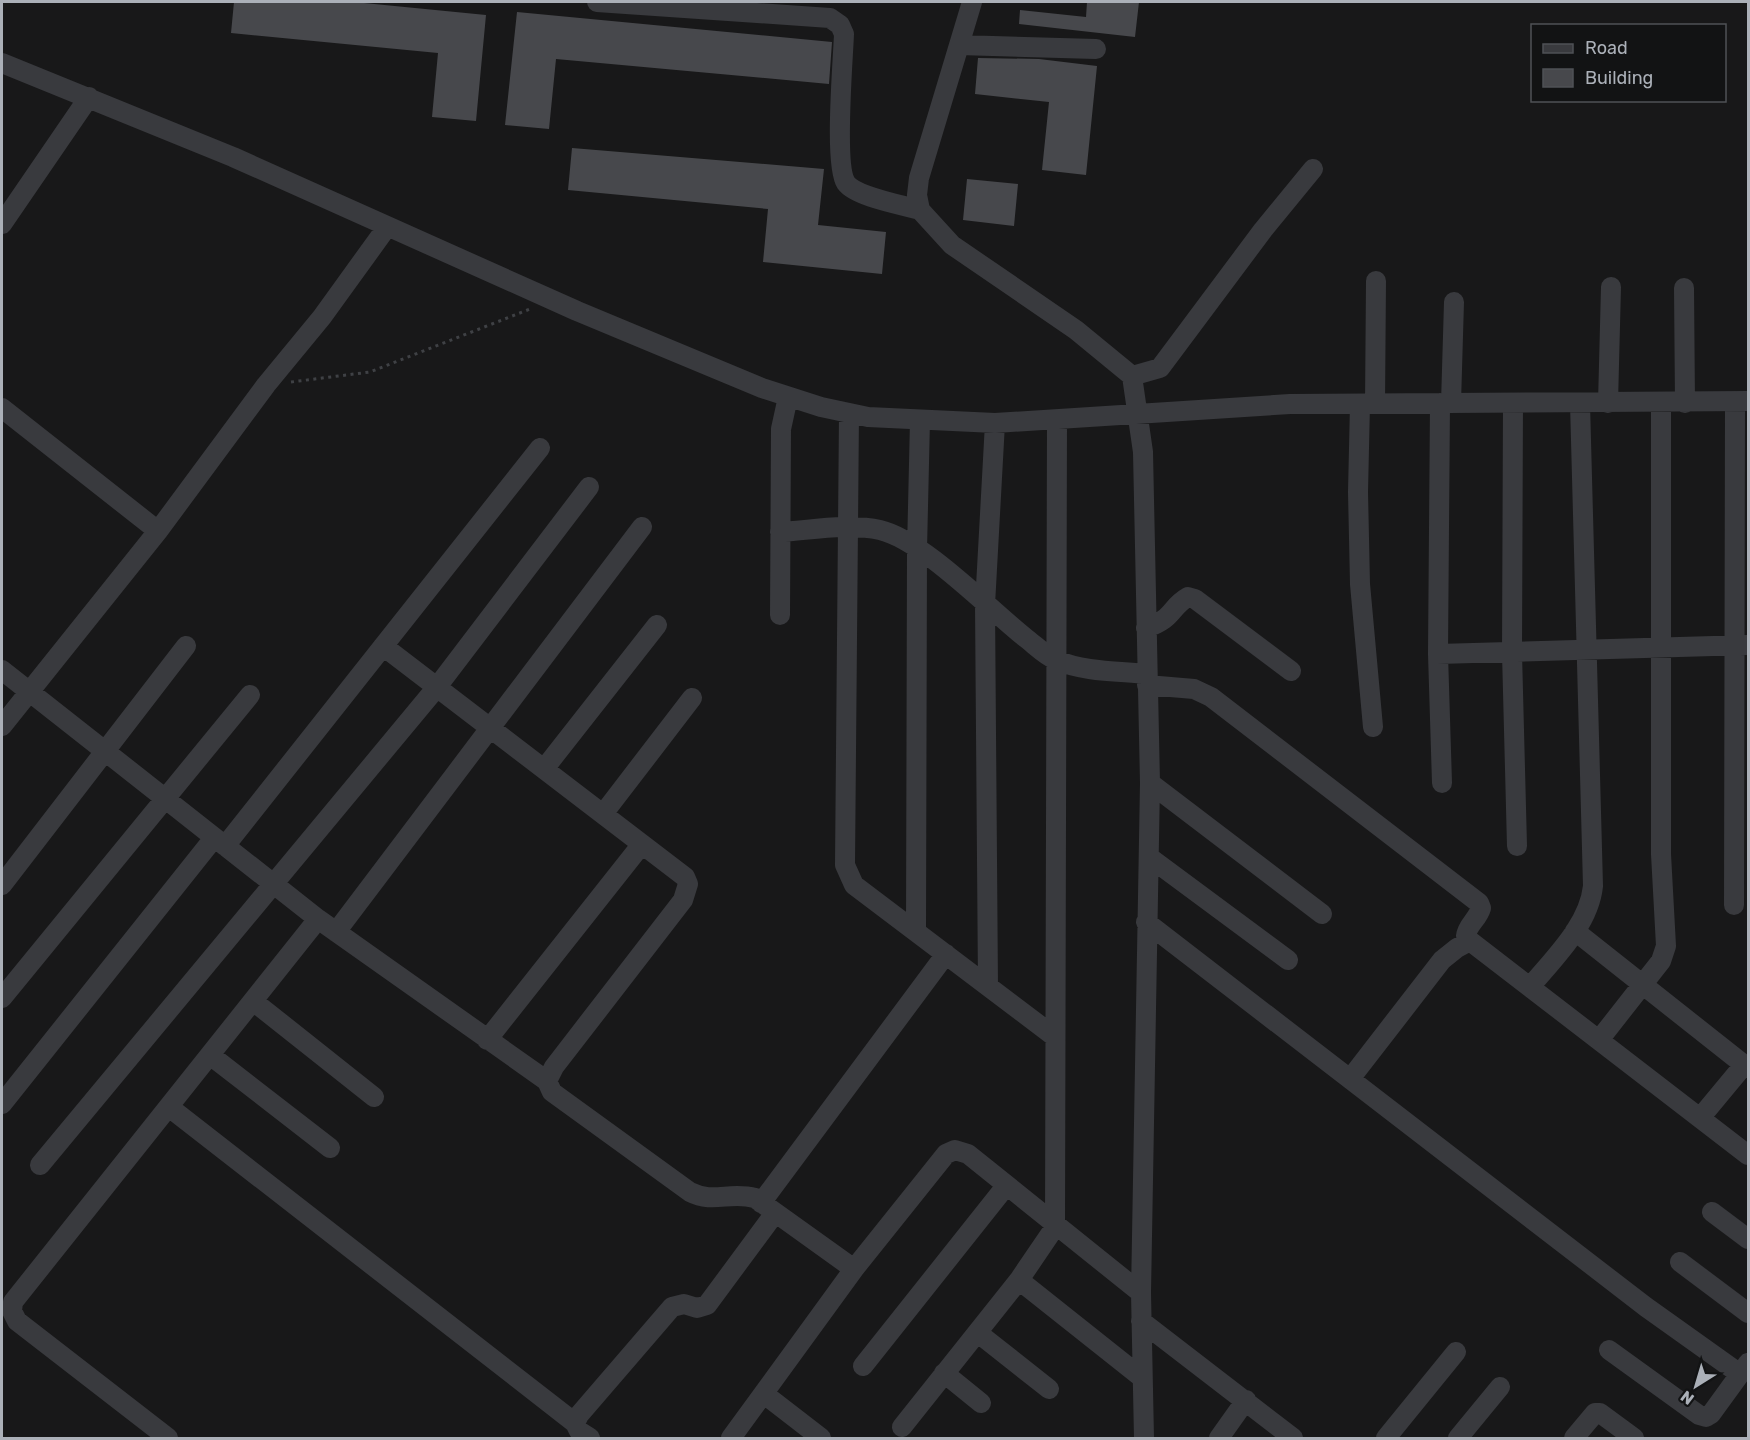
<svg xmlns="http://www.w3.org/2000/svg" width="1750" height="1440" font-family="Rubik,sans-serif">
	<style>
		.building { fill: #47484c }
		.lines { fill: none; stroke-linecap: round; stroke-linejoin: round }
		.path { stroke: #3f4145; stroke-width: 3; stroke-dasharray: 3 4.5; stroke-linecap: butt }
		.minor { stroke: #393a3e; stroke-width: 20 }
	</style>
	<rect width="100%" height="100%" fill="#181819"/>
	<path class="building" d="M234,2H354L486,15L476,121L432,117L438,53L231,33Z
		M1087,2H1139L1135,37L1019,24L1020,10L1086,17Z
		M517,12L832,42L829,84L556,59L549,129L505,125Z
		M978,58L1039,59L1097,66L1086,175L1042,170L1049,102L975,94Z
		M572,148L824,169L818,225L886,232L882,274L763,262L768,209L568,190Z
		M967,179L1018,184L1014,226L963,220Z"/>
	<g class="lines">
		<path class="path" d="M291,382L370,372L530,309"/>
		<path class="minor" d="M597,2L830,18L840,25L844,34C843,61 834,165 846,183C856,197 903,205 920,210
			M972,2L919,178L917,195L920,210L952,245L1076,330L1132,376L1143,452L1150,783L1141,1293L1144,1438
			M959,45L1096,49
			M2,63L233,157L577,311L762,388L821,407L868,417L995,423L1290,404L1748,401
			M2,224L89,97
			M1684,288L1685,403
			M1132,376L1160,368L1263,230L1313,169
			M1440,403L1438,654L1442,783
			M1451,403L1454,302
			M1513,403L1512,653L1517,846
			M1608,403L1611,287
			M1360,404L1358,492L1360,584L1373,727
			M1375,404L1376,281
			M2,408L158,531
			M849,413L845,865L854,885L1055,1037
			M780,532C812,530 849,523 880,530C923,540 990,610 1027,639C1036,646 1046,656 1056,660C1084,672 1117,671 1147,674
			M780,615L781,429L788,397
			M1146,628C1174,619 1170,607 1188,597L1195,599L1291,671
			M383,646L685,877L688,884L683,900L554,1067L547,1081L552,1092L690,1192C714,1204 729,1191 755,1198L854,1269
			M1438,654L1748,645
			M2,670L318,919L547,1081
			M1147,685L1194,689L1211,697L1479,903L1481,908C1478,919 1467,925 1466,936L1470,941L1748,1155
			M2,726L158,531L266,385L322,317L387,227
			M544,769L657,625
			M1150,783L1322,914
			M603,814L692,698
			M225,846L540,448
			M1149,857L1288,960
			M2,885L186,646
			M1734,905L1735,402
			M1146,922L1646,1307L1740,1374
			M1575,931L1748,1068
			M336,932L642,527
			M916,932L917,550L920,420
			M988,986L985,605L995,423
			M1530,987C1554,958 1589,925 1593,886L1580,403
			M2,998L250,695
			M253,1001L374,1097
			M487,1040L642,844
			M1599,1040L1661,961L1666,946L1661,854V403
			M210,1055L330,1148
			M1350,1079L1442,960L1457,948L1470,941
			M2,1104L214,838
			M169,1107L575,1423
			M1700,1118L1744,1065
			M40,1165L437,687L589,487
			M761,1203L946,954
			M1712,1212L1748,1239
			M1680,1262L1748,1313
			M1019,1280L1141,1377
			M1141,1321L1293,1438
			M978,1333L1049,1389
			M1609,1350L1699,1415L1706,1417L1711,1414L1748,1363
			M863,1366L1006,1186
			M944,1373L981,1403
			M764,1394L821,1438
			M902,1427L1019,1280L1055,1227L1057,421
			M168,1438L17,1321L12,1311L13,1302L318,919
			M590,1438L579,1431L575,1423L579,1415L672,1307L684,1304L697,1308L707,1305L775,1213
			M731,1438L854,1269L946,1154L955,1150L968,1154L1141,1293
			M1219,1438L1246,1400
			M1386,1438L1456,1352
			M1458,1438L1500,1387
			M1574,1438L1595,1413H1600L1634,1438"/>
	</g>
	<rect width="1750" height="1440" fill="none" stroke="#abb0b8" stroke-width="6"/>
	<rect x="1531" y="24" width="195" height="78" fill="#121314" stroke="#4f5256" stroke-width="1.5"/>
	<rect x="1543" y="44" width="30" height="9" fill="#393a3e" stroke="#4f5256" stroke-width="1.5"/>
	<text x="1585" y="54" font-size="18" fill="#abb0b8">Road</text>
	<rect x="1543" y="69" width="30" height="18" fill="#47484c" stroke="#4f5256" stroke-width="1.5"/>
	<text x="1585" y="84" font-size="18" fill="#abb0b8">Building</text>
	<g transform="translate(1696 1386) rotate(217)" stroke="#121314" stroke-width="4.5" paint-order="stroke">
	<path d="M0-4.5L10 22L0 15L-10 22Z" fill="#abb0b8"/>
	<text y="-9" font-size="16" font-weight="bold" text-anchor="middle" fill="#abb0b8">N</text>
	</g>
</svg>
